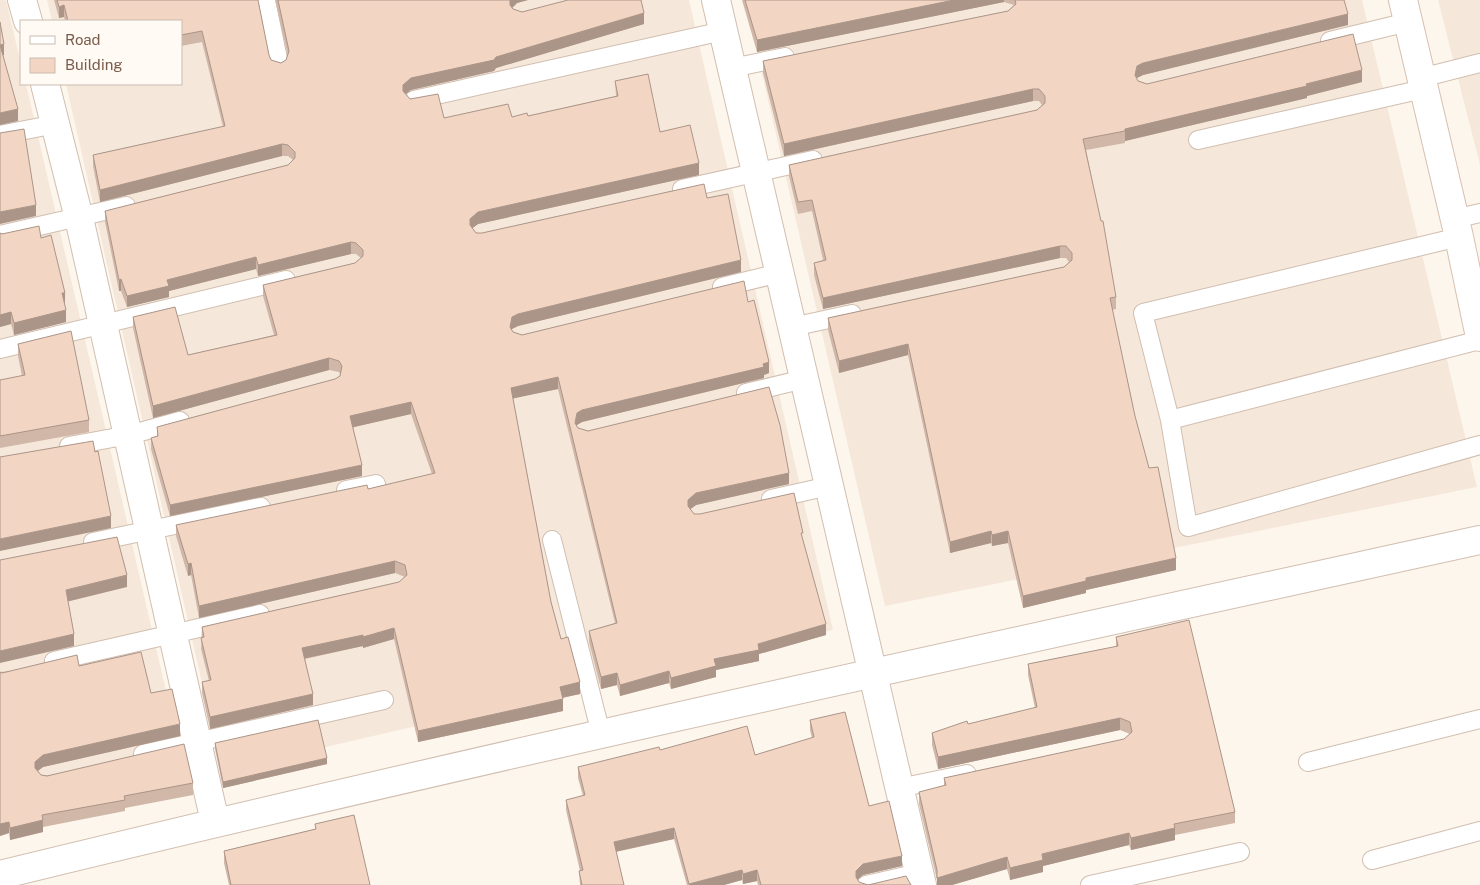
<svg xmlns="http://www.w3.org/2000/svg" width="1480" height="885" font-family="'Public Sans',sans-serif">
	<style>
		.residential { fill: #f5e8da }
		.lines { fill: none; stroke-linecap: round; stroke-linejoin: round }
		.lane-casing { stroke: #d1beb0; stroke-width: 20 }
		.street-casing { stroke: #d1beb0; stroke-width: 30 }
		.secondary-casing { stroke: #d6c0b0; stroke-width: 30 }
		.lane { stroke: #fff; stroke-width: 18 }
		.street { stroke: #fff; stroke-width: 28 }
		.secondary { stroke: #fff; stroke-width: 28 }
		.wall { fill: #d1b7a8 }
		.shaded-wall { fill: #aa9588 }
		.building { fill: #f3d5c3; stroke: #aa9588 }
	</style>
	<rect width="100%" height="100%" fill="#fdf6ec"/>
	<path class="residential" d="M0,0H6L21,64V84H26L187,782L0,824Z
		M47,0H689L833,630L222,771L66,84H181V21H52Z
		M745,0H1362L1477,487L885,606Z
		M1438,0H1480V165Z"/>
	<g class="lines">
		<defs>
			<path id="lane" d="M266,0L279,64
				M1330,41L1408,22
				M732,68L785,57
				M1421,78L1480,63
				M414,100L723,31
				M0,135L56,124
				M1198,140L1423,89
				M682,189L813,160
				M1454,219L1480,213
				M0,235L126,206
				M722,287L780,273
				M792,327L852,314
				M1480,340L1170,420L1188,527L1480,445
				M0,349L286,280
				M746,393L804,379
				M1170,420L1143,313L1459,237
				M69,446L129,435L180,421
				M346,490L376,484
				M771,499L829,486
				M552,540L601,734
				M93,542L261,507
				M54,661L260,614
				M143,754L384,700
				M1308,762L1480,719
				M899,788L967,774
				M1372,860L1480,831
				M866,885L919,873
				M1090,885L1240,852"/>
			<path id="street" d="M22,0L28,21
				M716,0L922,885
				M45,84L79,218L215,822
				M0,875C491,755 986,648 1480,540"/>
			<path id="secondary" d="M1403,0L1459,237L1480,337"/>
		</defs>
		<use href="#lane" class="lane-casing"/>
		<use href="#street" class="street-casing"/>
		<use href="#secondary" class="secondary-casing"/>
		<use href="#lane" class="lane"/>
		<use href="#street" class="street"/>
		<use href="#secondary" class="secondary"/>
	</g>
	<path class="wall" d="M54,0H258L269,55L271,60L281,63L286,60L288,56L275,0H528L517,3L512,8L513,9L522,12L644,24L496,68L494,71L411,90L406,94L410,99L444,118L512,117L528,116L616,96L615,81L699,175L478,224L472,228L476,233H482L707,198L741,272L518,326L512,329V331L513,332L522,335L748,302L769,373L764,375V378L582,422L577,425V427L578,428L789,484L696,505L690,509L694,514L803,540L826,635L759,654V661L716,670V677L671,689L669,683L620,696L617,685L601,689L589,642V631L615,623L558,389L513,398L551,602L561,639L580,694L563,698V711L418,742L394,639L363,648V646L305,659L313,705L210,729L202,693V682L209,681L201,649L202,627L399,582L405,577L395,573L199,618L191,575L188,576L176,536V525L368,489L432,474L411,414L353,427L362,476L170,516L151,449V438L157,436V427L335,379L340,376V374L339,372L329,370L153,418L133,328V317L188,355L274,335L263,296V285L355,263L361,258L356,254H351L258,276L256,269L169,291V297L127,307L121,291H119L105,222V211L288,165L293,160L288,156H282L100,202L93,166V155L223,127L202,42L181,46V21H65L64,17L59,18Z
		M742,0H1344L1348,25L1143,75L1137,78V79L1138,81L1147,84L1362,82L1307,96V98L1125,141V143L1086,150L1116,297V309L1112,310L1135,416L1176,570L1086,590V593L1023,608L1008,543L992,546L991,543L950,553L908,355L839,373L828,330V318L1064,267L1069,262L1066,258H1060L823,309L814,275V263L823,260L812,211L798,214L789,176V165L1037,110L1042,105L1039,101H1033L784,156L763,73V61L1008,11L1014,5L1004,2L757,52Z
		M0,233L41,238L65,305L66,322L14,335L11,324L0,327Z
		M18,344L89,420V432L0,448V380L22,376L18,356Z
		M1116,637L1235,812V823L1175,835V840L1131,850L1129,845L1043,866V872L1010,880L1007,869L952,885H937V880L919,804V792L944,786V778L1124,739L1130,734L1120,730L938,769L932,745V733L1035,708L1028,675V664L1116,647Z
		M79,666L151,693L180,736L43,767L38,771L41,775L193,783V795L125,808V811L43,827V832L10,840L9,833L0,836V672Z
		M810,720L869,806L902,866L863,875L857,880L859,882L868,885H758L757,881L743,884L742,880L724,885H687L674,839L616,852L624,885H580L579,871H580L566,810V800L583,796L578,778V767L660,750L755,755L812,738L810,730Z
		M215,743L327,764L223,788L215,749Z
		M315,824L370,885H229L224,863V851L315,829Z"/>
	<path class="shaded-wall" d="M510,0H528L517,3L510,10Z
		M954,0H1004V2L757,52V40Z
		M64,5V17L59,18V7Z
		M644,13V24L496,68L494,71L411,90L403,96V85L411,78L496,57Z
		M1348,14V25L1143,75L1137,78L1135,87V75L1137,66L1143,63Z
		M4,44V55L0,56V45Z
		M1362,70V82L1307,96V98L1125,141V129Z
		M1033,89V101L784,156V144Z
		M18,109V121L0,125V113Z
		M282,144V156L100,202V190Z
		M699,163V175L478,224L470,230V219L478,212Z
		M36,205V216L0,224V212Z
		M351,242V254L258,276V265Z
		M1060,246V258L823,309V298Z
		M256,257V269L169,291V297L127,307V296L167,280Z
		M741,260V272L518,326L512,329L510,338V327L512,317L518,314Z
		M121,279V291H119V280Z
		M62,293H65V305Z
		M66,310V322L14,335V323Z
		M11,312V324L0,327V315Z
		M908,344V355L839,373V361Z
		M329,358V370L153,418V406Z
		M769,362V373L764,375V378L582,422L577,425L575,434V423L577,413L582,410Z
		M558,377V389L511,399V388Z
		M411,402V414L350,428V416Z
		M362,465V476L170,516V505Z
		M789,473V484L696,505L688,511V500L696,493Z
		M111,516V528L0,551V539Z
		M991,531V543L950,553V542Z
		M1008,531V543L992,546V535Z
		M1176,558V570L1086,590V593L1023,608V596L1086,578Z
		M395,561V573L199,618V606Z
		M191,563V575L188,576V564Z
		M127,575V587L66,602V590Z
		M826,624V635L759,654V661L716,670V677L671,689V678L714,659L758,644Z
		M394,628V639L363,648V637Z
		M74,634V646L0,663V651Z
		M363,635V646L302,659V648Z
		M669,671V683L620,696V685Z
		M617,673V685L601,689V677Z
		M580,682V694L560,698V687Z
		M313,694V705L210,729V717Z
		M563,699V711L418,742V731Z
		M1120,718V730L938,769V757Z
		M180,724V736L43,767L35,773V762L43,755Z
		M327,758V764L223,788V782Z
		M43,820V832L10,840V828Z
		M9,822V833L0,836V824Z
		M674,828V839L614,852V842Z
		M1175,828V840L1131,850V838Z
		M1129,833V845L1043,866V872L1010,880V868L1042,854Z
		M902,856V866L863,875L856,881V871L863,864Z
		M1007,857V869L952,885H937V878Z
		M742,870V880L724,885H689V884Z
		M757,870V881L743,884V874Z"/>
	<path class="building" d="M57,0H258L269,55L271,60L281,63L286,60L289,51L278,0H510V5L513,9L522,12L568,0H641L644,13L496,57L494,60L411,78L403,85V91L410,99L438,94L444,118L508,104L512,117L527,113L528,116L618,96L615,81L648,74L660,132L690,125L699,163L478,212L470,219V225L476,233H482L704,184L707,198L728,194L741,260L518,314L512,317L510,327L513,332L522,335L744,281L748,302L754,300L769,362L763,364L764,367L582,410L577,413L575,423L578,428L588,431L769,387L780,425L789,473L696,493L688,500V506L694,514H700L794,493L803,533H801L826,624L758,644L759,650L714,659L716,666L671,678L669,671L620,685L617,673L601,677L589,631L617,623L558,377L511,388L551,602L561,639L568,637L580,682L560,687L563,699L418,731L394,628L363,637V635L302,648L313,694L210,717L202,682L211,680L201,638L204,637L202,627L399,582L407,575L405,565L395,561L199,606L191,563L188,564L176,525L367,485L368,489L435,473L411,402L350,416L362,465L170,505L151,438L158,436L157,427L335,379L340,376L342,366L339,361L329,358L153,406L133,317L175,307L188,355L277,335L263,285L355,263L363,256V250L356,243L351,242L258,265L256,257L167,280L169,286L127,296L121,279L119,280L105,211L288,165L295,158V152L288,145L282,144L100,190L93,155L225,126L202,31L181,35V21H68L64,5L59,7Z
		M745,0H954L757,40Z
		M1015,0H1344L1348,14L1143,63L1137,66L1135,75L1138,81L1147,84L1353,34L1362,70L1306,84L1307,86L1125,129V131L1083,139L1101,221H1103L1116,297L1110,298L1135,416L1149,468L1158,467L1176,558L1086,578V581L1023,596L1008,531L992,535L991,531L950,542L908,344L839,361L828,318L1064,267L1072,260V253L1066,246H1060L823,298L814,263L826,260L812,200L798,202L789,165L1037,110L1045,103V96L1039,89H1033L784,144L763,61L1008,11L1016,4Z
		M0,22L4,44L0,45L18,109L0,113Z
		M24,129L36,205L0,212V133Z
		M39,226L41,238L51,235L65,293H62L66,310L14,323L11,312L0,315V233L2,234Z
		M71,331L89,420L0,436V380L25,375L18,344Z
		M93,441L95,452L98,451L111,516L0,539V457Z
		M117,537L127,575L66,590L74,634L0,651V560Z
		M1189,620L1235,812L1174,824L1175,828L1131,838L1129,833L1042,854L1043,860L1010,868L1007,857L937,878V870L919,792L946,785L944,778L1124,739L1132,732L1130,722L1120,718L938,757L932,733L967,721L968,724L1037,707L1028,664L1118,646L1116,637Z
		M141,652L151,693L172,689L180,724L43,755L35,762V768L41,775L47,776L184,744L193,783L124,796L125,800L42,815L43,820L10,828L9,822L0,824V672L2,673L77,655L79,666Z
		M845,712L869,806L889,801L902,856L863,864L856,871V877L859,882L868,885H761L757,870L743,874L742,870L689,884L674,828L614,842L624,885H582L579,871L583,870L566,800L585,795L578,767L659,747L660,750L747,726L755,755L814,737L810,720Z
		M318,720L327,758L223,782L215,743Z
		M354,815L370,885H231L224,851L316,829L315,824Z
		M906,876L911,885H868Z"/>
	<rect x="20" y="20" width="162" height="65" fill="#fffaf3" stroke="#cabbb1"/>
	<rect x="30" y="36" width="25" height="8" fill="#ffffff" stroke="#cabbb1"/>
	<text x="65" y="45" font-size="15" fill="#7a5c4d">Road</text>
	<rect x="30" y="58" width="25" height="15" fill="#f3d5c3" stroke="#cabbb1"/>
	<text x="65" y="70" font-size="15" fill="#7a5c4d">Building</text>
</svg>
